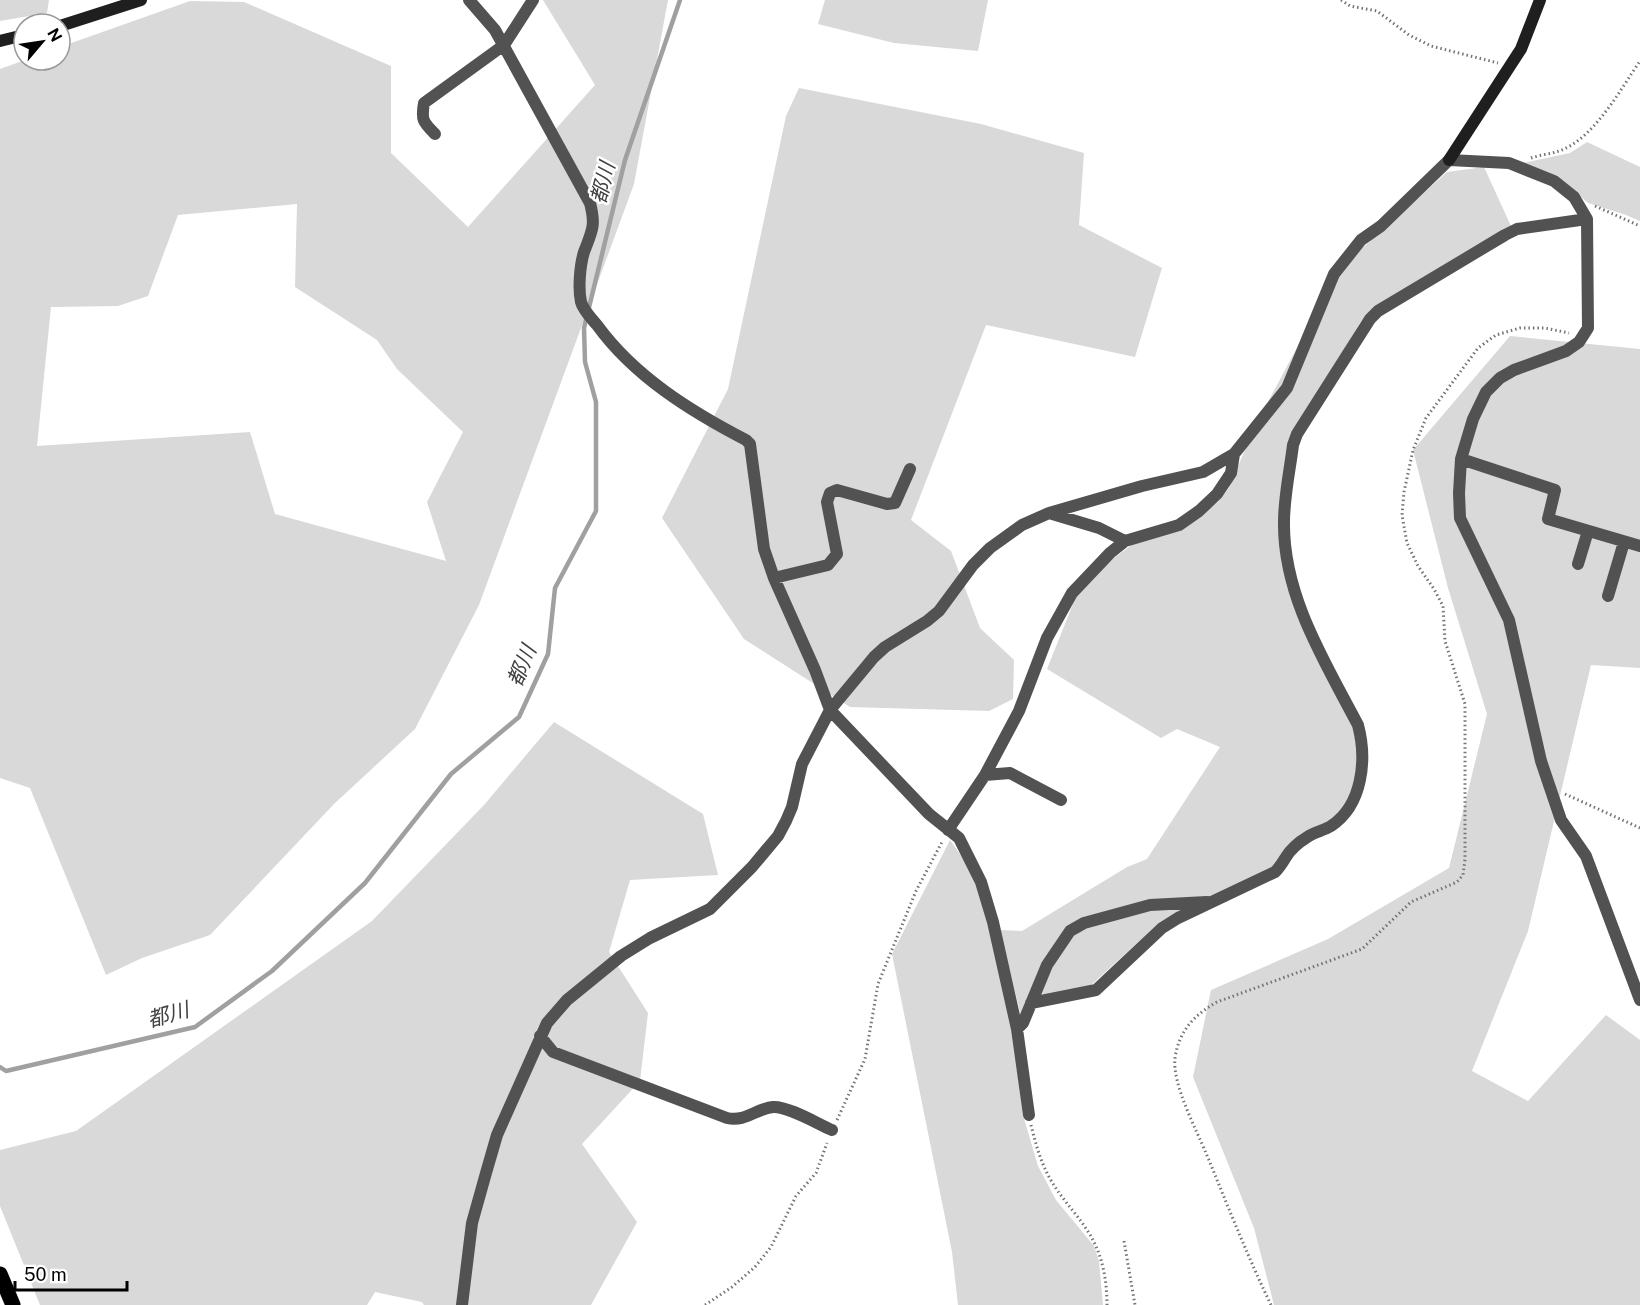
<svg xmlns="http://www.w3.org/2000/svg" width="1640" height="1305" font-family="'Public Sans','Noto Sans JP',sans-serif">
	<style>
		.green { fill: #d9d9d9; fill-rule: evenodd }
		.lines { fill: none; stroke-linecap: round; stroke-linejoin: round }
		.stream { stroke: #a0a0a0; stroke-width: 4.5 }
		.primary-casing { stroke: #dbdbdb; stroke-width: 16 }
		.path { stroke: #747474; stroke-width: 3; stroke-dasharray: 1.5 3; stroke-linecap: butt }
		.street { stroke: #525252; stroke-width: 12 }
		.secondary { stroke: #1f1f1f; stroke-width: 12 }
		.primary { stroke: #000; stroke-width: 15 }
		.labels { text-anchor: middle; stroke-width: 5; stroke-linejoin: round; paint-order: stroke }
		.water-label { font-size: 21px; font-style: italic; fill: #414141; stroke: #fff }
	</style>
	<rect width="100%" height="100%" fill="#fff"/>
	<path class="green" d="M0,0H49L47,13L0,21Z
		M543,0H668L634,184L479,605L415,729L334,804L210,935L142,958L106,975L30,788L0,778V69L25,60H60V47L190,1L244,2L391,66V153L468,227L595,85ZM297,204L295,287L377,340L397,369L463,432L427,502L446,561L275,514L250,432L37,446L51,307L118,306L148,296L178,215Z
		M825,0H988L978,51L894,43L818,24Z
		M799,88L981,124L1084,153L1079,225L1162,268L1135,357L986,325L911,520L951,551L980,628L1014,660L1013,699L989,711L850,707L744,639L662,518L728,389L786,116Z
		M1587,142L1640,167V221L1626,215L1588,203L1571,188L1523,163L1570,153Z
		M1484,167L1511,226L1370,312L1361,321L1293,435L1282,552L1355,732L1358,756L1356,782L1347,803L1332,821L1275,867L1160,922L1089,987L1037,997L1021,1016L1000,930L1022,931L1127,867L1147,859L1220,747L1177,729L1161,738L1047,669L1077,594L1102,567L1133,544L1183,529L1218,502L1229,488L1254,428L1339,269L1447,172Z
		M1510,336L1640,349V668L1591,665L1528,931L1472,1071L1528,1101L1606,1015L1640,1040V1305H1274L1254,1228L1193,1077L1211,990L1328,939L1449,868L1487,714L1448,588L1413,450Z
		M554,722L703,814L718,875L630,880L609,952L648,1013L640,1081L582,1144L637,1222L591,1305H424L422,1302L375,1292L367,1305H40L0,1206V1150L76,1131L372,921L484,805Z
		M950,840L972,871L981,895L1007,1001L1017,1063L1023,1115L1038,1166L1056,1200L1094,1246L1099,1261L1103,1305H958L952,1252L892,954Z"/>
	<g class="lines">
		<path class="stream" d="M0,1067L6,1071L195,1027L272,971L365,883L451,774L519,717L548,654L555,588L596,511V402L585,362L584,328L625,160L680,0"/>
		<defs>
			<path id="primary" d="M0,1274L13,1305"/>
		</defs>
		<use href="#primary" class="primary-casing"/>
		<path class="path" d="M1341,0L1350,6L1377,11L1409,35L1431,46L1498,63
			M1531,158C1540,155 1550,154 1559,151C1594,139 1620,90 1640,61
			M1595,206L1640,226
			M1565,794L1640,828
			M837,1120L865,1059L878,984L916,891L942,842
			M1031,1125C1036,1145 1041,1164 1052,1182C1062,1199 1076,1213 1087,1230C1102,1252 1107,1279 1107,1305
			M1124,1241L1135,1305
			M705,1305L732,1287L755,1267L771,1247L796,1196L816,1173L827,1143
			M1271,1305C1247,1255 1227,1204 1206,1153C1196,1129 1172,1084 1175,1058C1179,1031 1194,1015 1217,1002L1362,949L1411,902L1457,882L1463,875L1465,859V704L1445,641L1443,606L1434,589L1418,566L1407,543L1402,515L1404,492L1413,450L1426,418L1478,348L1496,335L1520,328H1545L1569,333"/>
		<path class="street" d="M469,0L495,30L590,203C596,226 592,231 584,252C580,265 578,288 581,302C583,310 592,319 597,325C634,376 690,411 746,440L750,444L764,549L774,578L815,670L830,710L929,814L959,838L981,882L993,922L1017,1029L1029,1115
			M435,134C423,122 421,120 424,103L504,45L533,0
			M1461,459L1555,490L1548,519L1640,546
			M1049,513L1099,528L1125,541
			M1578,564L1588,531
			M774,578L828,565L837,554L827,502L830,493L837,490L887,504L895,503L910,469
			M1608,596L1624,542
			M985,775L1010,773L1061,800
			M948,830L985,775L1019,711L1047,638L1072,593L1110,553L1125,541L1179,525L1199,511L1217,494L1231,473L1234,454
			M1031,1003L1096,990L1162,928L1178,918L1275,872C1280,867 1282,863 1286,857C1290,850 1299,842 1306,838C1313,832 1323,831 1331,826C1363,805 1367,759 1358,725C1325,662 1283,596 1284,522C1284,496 1290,470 1293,445L1297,434L1370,319L1378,311L1505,235L1517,229L1587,219
			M1017,1029L1023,1023L1047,965L1070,931L1084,923L1150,905L1207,902
			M540,1036L553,1052L727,1118C746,1122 755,1109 773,1107C788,1106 818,1124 832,1130
			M462,1305L472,1223L486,1173L497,1135L547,1023L567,1000L621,956L650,938L710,909L752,867L778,836L786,821L792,807L802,764L830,710L874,657L885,647L927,621L939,611L973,565L990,548L1022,525L1049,513L1142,486L1203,472L1234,454L1287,388L1334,274L1361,240L1381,226L1449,160L1509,163L1554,181L1574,197L1587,219L1588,328L1579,342L1566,351L1514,370L1500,378L1486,392L1473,419L1461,459L1459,493L1460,518L1509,620L1541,761L1561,820L1586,856L1640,1000"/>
		<path class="secondary" d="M60,26L141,0
			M0,41L24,35
			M1449,160L1521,49L1540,0"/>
		<use href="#primary" class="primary"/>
	</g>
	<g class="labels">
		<g class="water-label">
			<text transform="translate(603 183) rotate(-76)" y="7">都川</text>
			<text transform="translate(522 666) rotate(-68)" y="7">都川</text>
			<text transform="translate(168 1015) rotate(-16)" y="7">都川</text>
		</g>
	</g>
	<g transform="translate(42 42) rotate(61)"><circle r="28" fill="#ffffff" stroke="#999999" stroke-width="1.5"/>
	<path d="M0-4.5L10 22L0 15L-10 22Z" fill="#000000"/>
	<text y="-9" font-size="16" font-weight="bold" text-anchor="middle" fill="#000000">N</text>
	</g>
	<path d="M15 1281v9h112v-9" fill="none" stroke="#000000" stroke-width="3"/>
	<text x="24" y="1281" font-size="18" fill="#000000" stroke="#ffffff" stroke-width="4.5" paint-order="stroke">50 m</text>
</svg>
